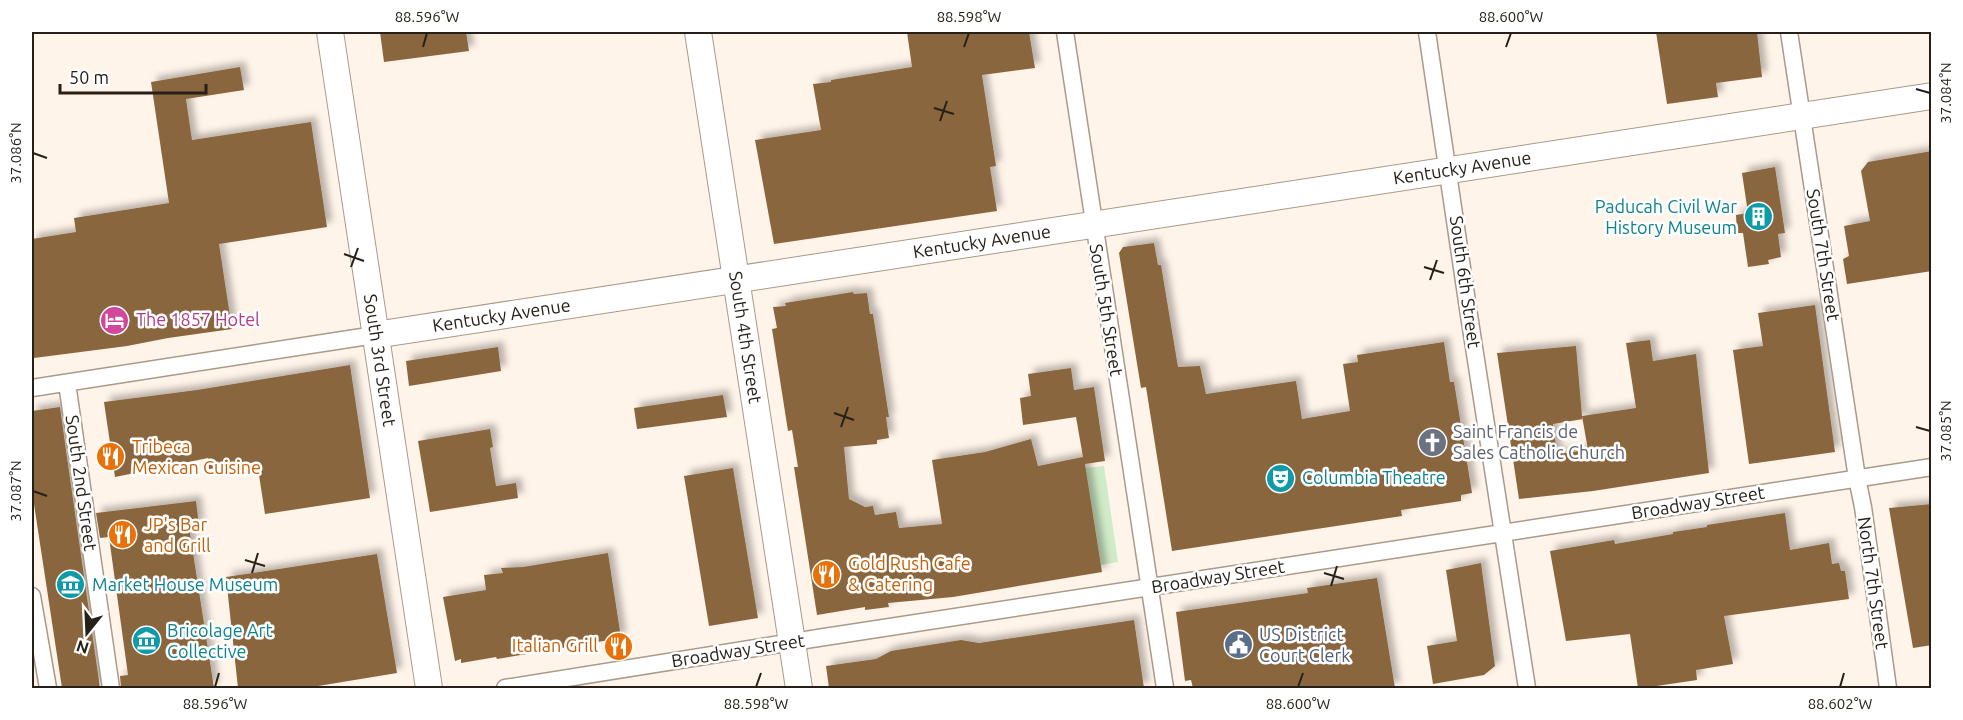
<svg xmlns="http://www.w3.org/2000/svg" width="1963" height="720" font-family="Ubuntu,sans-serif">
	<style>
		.green { fill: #d0ebc7 }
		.building { fill: #89663c; fill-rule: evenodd; filter: url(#shadow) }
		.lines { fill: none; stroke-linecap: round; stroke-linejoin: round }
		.street-casing { stroke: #a99a89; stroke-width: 19 }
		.primary-casing { stroke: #a99a89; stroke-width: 28 }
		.street { stroke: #fff; stroke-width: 16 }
		.primary { stroke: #fff; stroke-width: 26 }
		.ticks { fill: none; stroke: #262019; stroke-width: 2 }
		.labels { text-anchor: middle; stroke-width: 5; stroke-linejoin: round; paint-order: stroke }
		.street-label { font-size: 18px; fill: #262019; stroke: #fff }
		.culture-label { font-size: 18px; fill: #0d838f; stroke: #fff; text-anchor: start }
		.hotel-label { font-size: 18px; fill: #b23c85; stroke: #fff; text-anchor: start }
		.worship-label { font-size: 18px; fill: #5b616d; stroke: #fff; text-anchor: start }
		.food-label { font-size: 18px; fill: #c56008; stroke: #fff; text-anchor: start }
		.service-label { font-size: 18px; fill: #4e5e75; stroke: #fff; text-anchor: start }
		.neatline { fill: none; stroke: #262019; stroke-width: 2 }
		.ticks-label { font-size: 15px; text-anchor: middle; fill: #262019 }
	</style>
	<defs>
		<filter id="shadow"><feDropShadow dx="5.5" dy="-5.5" stdDeviation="3" flood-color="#0004"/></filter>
	</defs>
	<rect width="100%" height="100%" fill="#fff4ea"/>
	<path class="green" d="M1104,466L1118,562L1101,565L1085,468Z"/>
	<path class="building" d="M380,32H466L469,51L384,62Z
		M907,32H1029L1035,68L982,75L996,166L990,167L997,211L774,244L755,140L821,130L813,84L831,82V80L912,67Z
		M1656,32H1757L1762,77L1716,83L1718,97L1667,104Z
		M240,67L244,90L186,99L192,140L311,122L327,227L219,244L232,329L168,338L127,346L34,358L32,341V239L76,232L74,218L169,203L151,82Z
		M1932,151V271L1847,284L1843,259L1849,256L1844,226L1870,221L1861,171L1868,162Z
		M1775,167L1785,233L1778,234L1781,257L1768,260L1769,264L1748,267L1743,233H1737L1736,215L1748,213L1742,173Z
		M1154,243L1158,265H1161L1178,367L1200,366L1206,394L1296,381L1302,419L1350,411L1343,364L1358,362L1357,355L1444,342L1450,382H1454L1472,493L1461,495V501L1401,510L1402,516L1172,551L1146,387L1141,388L1119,253L1123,247Z
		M853,292L854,294L867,293L870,314H873L889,417H886L889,438L877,440V444L844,447L849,499L865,507L873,506L875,515L896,512L899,528L942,524L932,460L985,452L1031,439L1038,466L1083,457L1076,417L1023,425L1020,398L1031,396L1028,374L1071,368L1074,390L1094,387L1098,414L1105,461L1085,464L1102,572L953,597L888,603L889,607L865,610V607L817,615L794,467H798L792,430L788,431L772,329L777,328L773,307L786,306L785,303Z
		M1815,305L1835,452L1749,464L1733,350L1763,346L1758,313Z
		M1650,340L1653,361L1696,354L1709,473L1593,491L1519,499L1497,353L1576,346L1582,416L1636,408L1626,343ZM1582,416L1588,450L1557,454L1553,424L1583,419Z
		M498,347L501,371L409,386L406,361Z
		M350,365L370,498L265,514L257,462L209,469L208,458L115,477L104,402L197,390Z
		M723,395L727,417L637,429L634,408Z
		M60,407L65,443L100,688H62L32,491V411Z
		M490,429L493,447L490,448L496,486L516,483L518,498L430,512L418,441Z
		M733,468L758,618L709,626L684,476Z
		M196,501L199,526L189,527L214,688H121L120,676L128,675L109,537L100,538L96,513Z
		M1932,504V645L1913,648L1889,508Z
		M1785,513L1790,550L1829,543L1832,564L1839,563L1841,571H1845L1849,599L1724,616L1733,664L1696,670L1697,680L1643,688H1638L1630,634L1566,641L1550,551L1614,540L1615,544L1673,534V532L1707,527V525Z
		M608,553L621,638L497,659L496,657L461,663V659L455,661L443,597L486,590L484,575L503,573L501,568L523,567Z
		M377,554L397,673L306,688H238L226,577Z
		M1481,563L1495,666L1484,675L1433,684L1427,646L1457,641L1446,570Z
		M1377,578L1395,688H1321L1320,686L1303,688H1193L1191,680L1185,681L1176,612L1308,593L1307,588Z
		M1134,620L1144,688H829L826,666L876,659L891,651L961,640L979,643Z"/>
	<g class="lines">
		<defs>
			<path id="street" d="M1065,32L1165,688
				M1427,32L1469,315L1527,688
				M1789,32L1857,478L1863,507L1888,688
				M67,383L111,688
				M32,388L375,335
				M32,596L48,688
				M505,688L818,638L1932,467"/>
			<g id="primary">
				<path id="s1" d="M330,32L429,688"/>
				<path id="s2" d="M698,32L799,688"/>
				<path id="s3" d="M375,335L1932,96"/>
			</g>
		</defs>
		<use href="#street" class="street-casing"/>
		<use href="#primary" class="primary-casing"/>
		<use href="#street" class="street"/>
		<use href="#primary" class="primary"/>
	</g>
	<path class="ticks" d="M423,47L427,33M964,47L969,33M1506,47L1511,33M1916,89L1930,93M934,108L954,114M940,121L947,101M33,153L47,158M344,254L364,261M351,267L358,248M1424,267L1444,273M1430,280L1437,260M834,413L854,420M841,427L848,407M1916,427L1930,431M33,491L47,496M245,560L265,566M252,573L258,553M1324,573L1344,579M1331,586L1337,566M215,687L219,673M756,687L761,673M1298,687L1303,673M1840,687L1844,673"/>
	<defs>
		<symbol id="building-disc" viewBox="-11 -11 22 22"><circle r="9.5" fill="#0f9aa8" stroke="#fff"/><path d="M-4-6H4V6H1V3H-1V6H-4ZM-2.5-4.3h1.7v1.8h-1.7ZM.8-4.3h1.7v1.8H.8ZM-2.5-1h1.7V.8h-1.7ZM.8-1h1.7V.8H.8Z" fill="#fff"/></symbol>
		<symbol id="hotel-disc" viewBox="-11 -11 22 22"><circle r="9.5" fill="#d1479c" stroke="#fff"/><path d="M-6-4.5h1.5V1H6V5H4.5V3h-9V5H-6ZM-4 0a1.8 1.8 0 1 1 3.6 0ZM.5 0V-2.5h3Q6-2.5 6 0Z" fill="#fff"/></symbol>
		<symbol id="church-disc" viewBox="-11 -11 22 22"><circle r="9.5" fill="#6b7280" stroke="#fff"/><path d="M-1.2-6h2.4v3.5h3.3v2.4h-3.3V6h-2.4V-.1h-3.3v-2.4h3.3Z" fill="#fff"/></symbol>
		<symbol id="restaurant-disc" viewBox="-11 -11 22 22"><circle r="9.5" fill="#e8710a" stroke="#fff"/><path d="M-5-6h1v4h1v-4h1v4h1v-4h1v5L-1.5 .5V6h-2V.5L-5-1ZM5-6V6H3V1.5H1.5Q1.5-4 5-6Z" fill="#fff"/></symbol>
		<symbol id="theatre-disc" viewBox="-11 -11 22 22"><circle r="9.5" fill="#0f9aa8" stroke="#fff"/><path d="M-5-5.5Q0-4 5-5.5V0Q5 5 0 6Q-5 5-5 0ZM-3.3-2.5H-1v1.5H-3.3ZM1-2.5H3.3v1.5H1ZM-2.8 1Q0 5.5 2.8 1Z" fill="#fff"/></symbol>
		<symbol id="museum-disc" viewBox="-11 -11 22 22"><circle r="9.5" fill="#0f9aa8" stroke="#fff"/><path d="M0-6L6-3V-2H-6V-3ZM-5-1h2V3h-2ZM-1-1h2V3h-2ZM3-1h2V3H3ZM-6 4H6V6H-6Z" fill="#fff"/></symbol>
		<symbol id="civic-disc" viewBox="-11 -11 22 22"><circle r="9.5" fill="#5c6f8a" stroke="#fff"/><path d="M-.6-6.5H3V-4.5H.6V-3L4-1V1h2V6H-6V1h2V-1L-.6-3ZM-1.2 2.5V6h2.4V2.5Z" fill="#fff"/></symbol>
	</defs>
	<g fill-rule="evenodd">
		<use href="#building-disc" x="1742" y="200" width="33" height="33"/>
		<use href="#hotel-disc" x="98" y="304" width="33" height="33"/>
		<use href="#church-disc" x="1416" y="426" width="33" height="33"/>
		<use href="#restaurant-disc" x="94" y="440" width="33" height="33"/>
		<use href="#theatre-disc" x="1264" y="462" width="33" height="33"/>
		<use href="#restaurant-disc" x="106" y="518" width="33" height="33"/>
		<use href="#restaurant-disc" x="810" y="558" width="33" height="33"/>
		<use href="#museum-disc" x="54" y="568" width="33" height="33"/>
		<use href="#museum-disc" x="130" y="624" width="33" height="33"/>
		<use href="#civic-disc" x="1222" y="628" width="33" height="33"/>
		<use href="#restaurant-disc" x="602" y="630" width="33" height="33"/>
	</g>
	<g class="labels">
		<g class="street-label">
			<text dy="6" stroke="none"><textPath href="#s3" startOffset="1100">Kentucky Avenue</textPath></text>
			<text dy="6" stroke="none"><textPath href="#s3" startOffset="614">Kentucky Avenue</textPath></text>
			<text transform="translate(1823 255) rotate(81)" y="6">South 7th Street</text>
			<text transform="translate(1465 282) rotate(82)" y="6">South 6th Street</text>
			<text transform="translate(1106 310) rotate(81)" y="6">South 5th Street</text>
			<text dy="6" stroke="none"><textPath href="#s3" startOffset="128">Kentucky Avenue</textPath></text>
			<text dy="6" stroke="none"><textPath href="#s2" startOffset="309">South 4th Street</textPath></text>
			<text dy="6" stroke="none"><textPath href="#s1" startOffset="332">South 3rd Street</textPath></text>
			<text transform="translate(81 483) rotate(82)" y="6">South 2nd Street</text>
			<text transform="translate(1698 503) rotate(-9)" y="6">Broadway Street</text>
			<text transform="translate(1218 577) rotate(-9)" y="6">Broadway Street</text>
			<text transform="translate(1873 583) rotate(82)" y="6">North 7th Street</text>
			<text transform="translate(738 651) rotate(-9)" y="6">Broadway Street</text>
		</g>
		<g class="culture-label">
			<text x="1737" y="213" text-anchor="end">Paducah Civil War<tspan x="1737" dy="21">History Museum</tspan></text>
			<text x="1302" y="484">Columbia Theatre</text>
			<text x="92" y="591">Market House Museum</text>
			<text x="167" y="637">Bricolage Art<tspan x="167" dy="21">Collective</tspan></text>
		</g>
		<g class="hotel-label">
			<text x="136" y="326">The 1857 Hotel</text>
		</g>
		<g class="worship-label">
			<text x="1453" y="438">Saint Francis de<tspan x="1453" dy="21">Sales Catholic Church</tspan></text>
		</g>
		<g class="food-label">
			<text x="132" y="453">Tribeca<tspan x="132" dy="21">Mexican Cuisine</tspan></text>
			<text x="144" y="531">JP's Bar<tspan x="144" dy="21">and Grill</tspan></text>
			<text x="848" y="570">Gold Rush Cafe<tspan x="848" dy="21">&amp; Catering</tspan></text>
			<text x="598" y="652" text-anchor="end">Italian Grill</text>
		</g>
		<g class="service-label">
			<text x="1259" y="641">US District<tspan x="1259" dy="21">Court Clerk</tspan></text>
		</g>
	</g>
	<rect width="1963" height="720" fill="none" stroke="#ffffff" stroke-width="66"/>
	<g transform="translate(87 633) rotate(198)" stroke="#ffffff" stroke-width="4.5" paint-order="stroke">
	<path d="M0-4.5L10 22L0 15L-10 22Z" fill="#262019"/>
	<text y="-9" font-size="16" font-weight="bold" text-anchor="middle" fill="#262019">N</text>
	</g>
	<path d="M60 84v9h146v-9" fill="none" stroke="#262019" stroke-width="3"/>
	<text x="69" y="84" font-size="18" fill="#262019" stroke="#ffffff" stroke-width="4.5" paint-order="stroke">50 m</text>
	<rect x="33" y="33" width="1897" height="654" class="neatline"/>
	<g class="ticks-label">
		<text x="427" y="22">88.596°W</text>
		<text x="969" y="22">88.598°W</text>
		<text x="1511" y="22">88.600°W</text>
		<text transform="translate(1946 93) rotate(-90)" y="5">37.084°N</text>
		<text transform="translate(16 153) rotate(-90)" y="5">37.086°N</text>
		<text transform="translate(1946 431) rotate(-90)" y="5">37.085°N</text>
		<text transform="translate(16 491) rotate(-90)" y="5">37.087°N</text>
		<text x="215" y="709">88.596°W</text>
		<text x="756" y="709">88.598°W</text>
		<text x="1298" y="709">88.600°W</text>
		<text x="1840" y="709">88.602°W</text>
	</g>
</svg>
